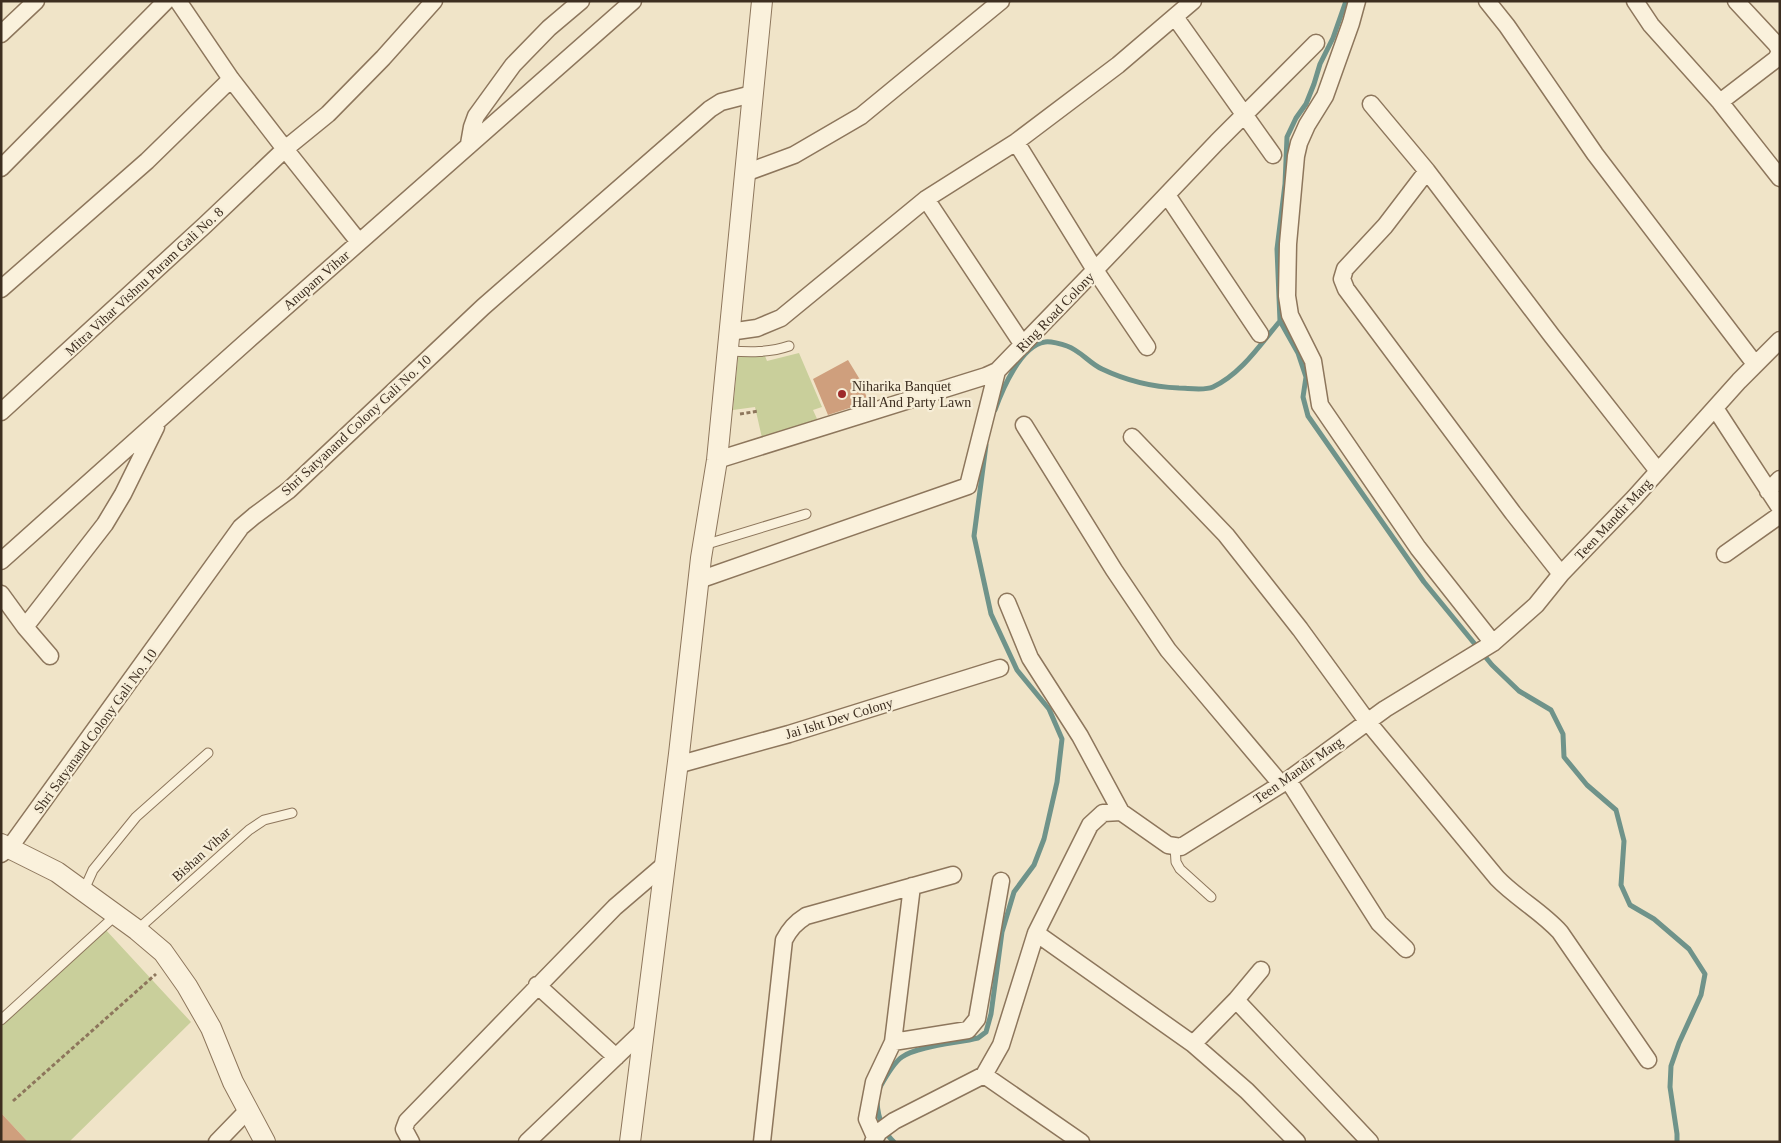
<svg xmlns="http://www.w3.org/2000/svg" width="1781" height="1143" font-family="Georgia,serif">
	<style>
		.green { fill: #c9cf9b }
		.lines { fill: none; stroke-linecap: round; stroke-linejoin: round }
		.stream { stroke: #6f938a; stroke-width: 5 }
		.building { fill: #cf9f7d }
		.service-casing { stroke: #8d765c; stroke-width: 11 }
		.minor-casing { stroke: #8d765c; stroke-width: 19 }
		.tertiary-casing { stroke: #8d765c; stroke-width: 22 }
		.path { stroke: #8d765c; stroke-width: 3; stroke-dasharray: 4 2.5; stroke-linecap: butt }
		.service { stroke: #faf1dc; stroke-width: 9 }
		.minor { stroke: #faf1dc; stroke-width: 16 }
		.tertiary { stroke: #faf1dc; stroke-width: 20 }
		.poi-dot { fill: #9e2a2b; stroke: #f7eed8; stroke-width: 2 }
		.labels { text-anchor: middle; stroke-width: 4.5; stroke-linejoin: round; paint-order: stroke }
		.street-label { font-size: 14px; fill: #3d2e20; stroke: #f7eed8 }
		.poi-label { font-size: 14px; fill: #3d2e20; stroke: #f7eed8; text-anchor: start }
	</style>
	<rect width="100%" height="100%" fill="#f0e4c8"/>
	<path class="green" d="M799,353L822,407L813,410L818,421L762,438L755,407L733,410L738,357L765,356L767,361Z
		M105,929L191,1022L69,1142H28L1,1113V1025Z"/>
	<g class="lines">
		<path class="stream" d="M1280,321L1298,353L1306,377L1303,397L1308,416L1424,582L1492,665L1519,691L1551,710L1563,734L1564,757L1587,785L1616,810L1624,841L1621,885L1630,905L1654,919L1689,949L1705,974L1701,995L1679,1043L1671,1066L1670,1087L1677,1134V1142
			M995,410C1002,390 1021,345 1045,342C1050,341 1062,344 1067,346C1081,351 1089,363 1102,369C1125,380 1153,387 1179,388C1188,388 1204,391 1213,387C1241,374 1260,345 1280,321L1277,249L1285,184L1287,137L1296,118L1306,104L1314,84L1320,64L1333,38L1346,1
			M879,1089C884,1080 893,1063 902,1057C918,1046 958,1043 978,1038L986,1032L991,1014L1002,932L1014,892L1034,865L1044,839L1057,782L1062,739L1049,709L1017,670L991,614L974,536L986,445
			M877,1102C878,1117 883,1132 894,1142"/>
	</g>
	<path class="building" d="M848,360L862,383L868,402L828,415L813,379Z
		M1,1113L28,1142H1Z"/>
	<g class="lines">
		<defs>
			<path id="service" d="M728,351C749,352 769,353 789,346
				M704,545L806,514
				M1175,846L1176,862L1180,869L1211,897
				M84,890L93,870L136,817L208,753
				M137,930L249,830L264,820L292,813
				M1,1020L116,915"/>
			<path id="minor" d="M178,1L231,79L285,149L359,242
				M1357,1L1351,23L1325,96L1307,125L1299,143L1296,156L1288,244L1287,296L1290,315L1313,361L1320,405L1418,548L1493,643
				M1487,1L1507,26L1595,154L1755,364
				M1635,1L1651,25L1720,102L1780,178
				M1175,17L1273,155
				M1,34L36,1
				M1720,102L1776,59C1780,53 1780,50 1776,44L1736,1
				M1371,104L1427,171L1552,336L1658,471
				M1016,142L1095,270L1147,347
				M469,144L472,127L476,116L513,65L549,28L581,1
				M1,168L166,1
				M1427,171L1385,226L1345,269L1342,279L1346,289L1513,513L1561,574
				M745,173L794,155L861,116L1001,1
				M1167,195L1260,334
				M926,199L1023,345
				M1,289L147,161L231,79
				M729,332L757,328L781,318L926,199L1016,142L1118,65L1193,1
				M1715,408L1780,508
				M1,412L205,225L285,149L328,114L383,58L434,1
				M1024,425L1114,570L1168,650L1281,784
				M1132,437L1226,535L1300,629L1367,721L1497,878C1516,898 1541,911 1560,932L1648,1060
				M717,460L986,376L997,371L1095,270L1217,142L1316,43
				M1768,491L1780,479
				M1725,554L1780,515
				M1,561L246,342L633,1
				M699,580L968,486L997,371
				M1,594L25,627L50,656
				M1007,602L1030,658L1080,736L1121,812
				M25,627L105,524L123,494L156,427
				M677,765L789,734L1000,668
				M1288,780L1379,923L1406,949
				M1,854L10,847L241,527L254,516L289,490L483,307L710,109L721,102L752,94
				M1036,933L1193,1044L1247,1091L1297,1142
				M537,985L616,1057
				M1236,1000L1370,1142
				M893,1042L968,1030L977,1019L1001,881
				M1193,1044L1236,1000L1261,970
				M984,1075L1081,1142
				M875,1137L867,1119L874,1082L893,1042L912,886
				M217,1142L248,1110
				M411,1142L404,1129L407,1121L615,907L664,865
				M527,1142L643,1031
				M762,1142L784,940C790,929 795,923 806,916L953,875
				M873,1142L879,1132L894,1121L984,1075L1001,1045L1036,933L1090,825L1103,813L1121,812L1168,845L1181,847L1288,780L1385,709L1493,643L1536,605L1561,574L1634,498L1739,381L1780,340"/>
			<path id="tertiary" d="M1,844L57,872L137,930L163,952L187,986L211,1028L233,1082L265,1142
				M630,1142L679,754L701,558L717,460L762,1"/>
		</defs>
		<use href="#service" class="service-casing"/>
		<use href="#minor" class="minor-casing"/>
		<use href="#tertiary" class="tertiary-casing"/>
		<path class="path" d="M740,414L759,411
			M13,1101L156,974"/>
		<use href="#service" class="service"/>
		<use href="#minor" class="minor"/>
		<use href="#tertiary" class="tertiary"/>
	</g>
	<circle class="poi-dot" cx="842" cy="394" r="5"/>
	<g class="labels">
		<g class="street-label">
			<text transform="translate(316 280) rotate(-41)" y="5">Anupam Vihar</text>
			<text transform="translate(144 281) rotate(-43)" y="5">Mitra Vihar Vishnu Puram Gali No. 8</text>
			<text transform="translate(1055 312) rotate(-46)" y="5">Ring Road Colony</text>
			<text transform="translate(356 425) rotate(-43)" y="5">Shri Satyanand Colony Gali No. 10</text>
			<text transform="translate(1613 519) rotate(-47)" y="5">Teen Mandir Marg</text>
			<text transform="translate(839 718) rotate(-17)" y="5">Jai Isht Dev Colony</text>
			<text transform="translate(95 731) rotate(-54)" y="5">Shri Satyanand Colony Gali No. 10</text>
			<text transform="translate(1298 770) rotate(-35)" y="5">Teen Mandir Marg</text>
			<text transform="translate(201 854) rotate(-42)" y="5">Bishan Vihar</text>
		</g>
		<g class="poi-label">
			<text x="852" y="391">Niharika Banquet<tspan x="852" dy="16">Hall And Party Lawn</tspan></text>
		</g>
	</g>
	<rect width="1781" height="1143" fill="none" stroke="#3d2e20" stroke-width="5"/>
</svg>
